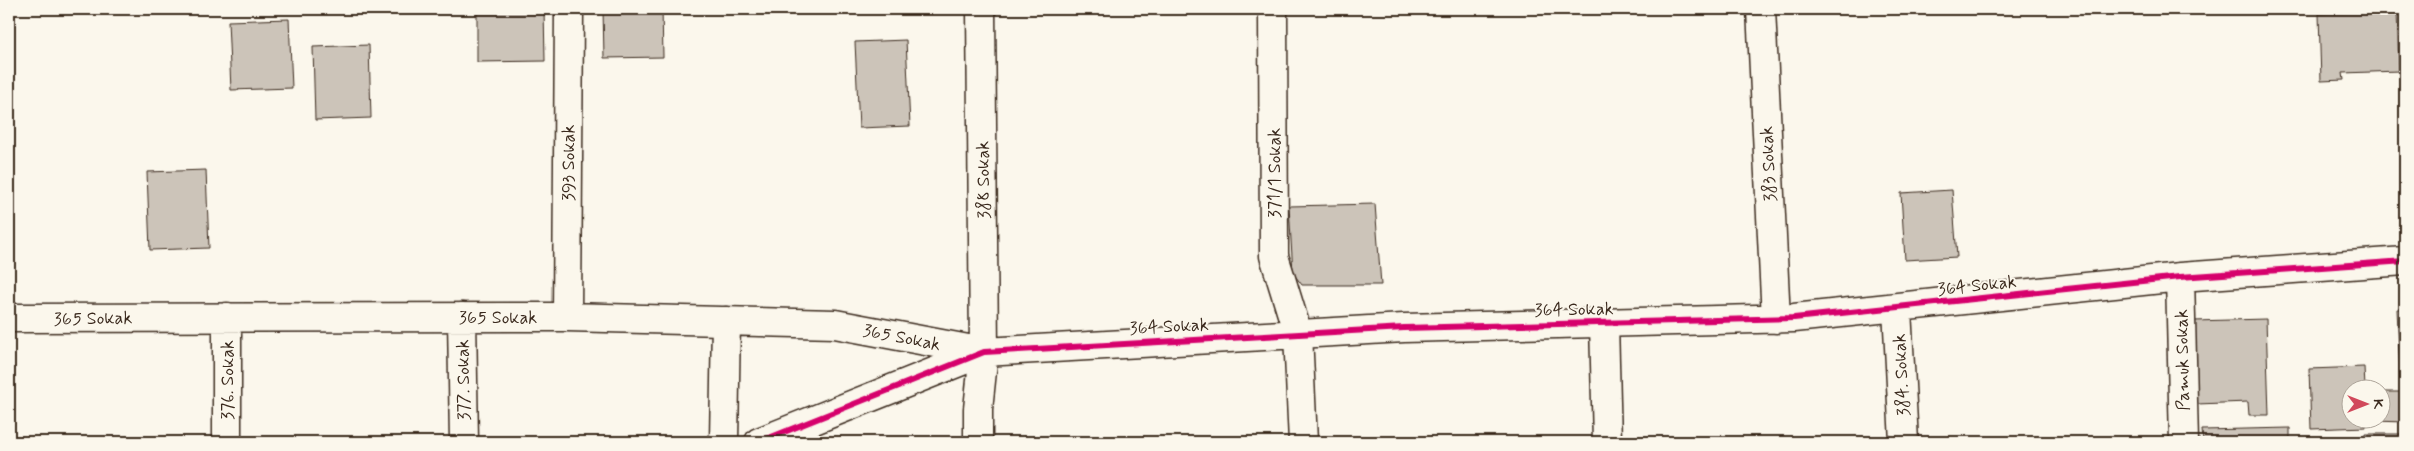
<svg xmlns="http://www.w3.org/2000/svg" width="2414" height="451" font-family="Mynerve,sans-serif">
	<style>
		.building { fill: #ccc4b9; stroke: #3b2a1e }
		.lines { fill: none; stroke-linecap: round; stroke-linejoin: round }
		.street-casing { stroke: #3b2a1e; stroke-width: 31 }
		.street { stroke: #fbf7ec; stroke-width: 28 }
		.cycleway-casing { stroke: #fbf7ec; stroke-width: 9 }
		.cycleway { stroke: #d6006c; stroke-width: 6 }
		.labels { text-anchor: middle; stroke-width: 4; stroke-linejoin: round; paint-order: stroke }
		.street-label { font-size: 18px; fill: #3b2a1e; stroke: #fbf7ec }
	</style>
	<rect width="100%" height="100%" fill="#fbf7ec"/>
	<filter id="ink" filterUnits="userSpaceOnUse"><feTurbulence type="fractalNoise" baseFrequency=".02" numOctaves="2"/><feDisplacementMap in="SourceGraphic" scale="10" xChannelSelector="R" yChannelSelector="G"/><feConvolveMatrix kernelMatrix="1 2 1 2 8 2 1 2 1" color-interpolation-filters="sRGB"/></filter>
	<g filter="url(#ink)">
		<path class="building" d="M477,9H544L545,61L477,62Z
			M603,9H662L663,57L604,58Z
			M2397,10L2399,71L2343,73L2344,80L2321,81L2319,14Z
			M289,19L292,88L231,90L228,21Z
			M906,40L910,126L859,128L855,42Z
			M369,45L371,118L315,120L313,47Z
			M206,170L209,248L150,250L147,172Z
			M1952,190L1957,257L1905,260L1901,193Z
			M1375,204L1381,285H1302L1293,273L1289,206Z
			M2397,309H2405V373L2400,374Z
			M2266,319L2269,415H2249L2248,402L2197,404L2194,321Z
			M2364,367L2365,388H2352V418H2366V427L2311,429L2309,369Z
			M2382,392H2405V422L2374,421V418H2382Z
			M2290,428V442H2203L2202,430Z
			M2365,434H2405V442H2365Z"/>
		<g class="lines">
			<defs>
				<path id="street" d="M1273,9L1274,256L1298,334L1303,442
					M1761,9L1776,319
					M2180,277L2184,442
					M1897,309L1904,442
					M227,317V442
					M462,317L464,442
					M567,317L569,9
					M9,318L567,317L835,324L984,352
					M1604,323L1607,442
					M724,442L726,321
					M759,442L984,352L1404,328L1794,318L2180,277L2405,261
					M978,442V409L984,352L981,9"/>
			</defs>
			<use href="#street" class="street-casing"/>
			<use href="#street" class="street"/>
			<defs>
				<path id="cycleway" d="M759,442L984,352L1404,328L1794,318L2180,277L2405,261"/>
			</defs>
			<use href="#cycleway" class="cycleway-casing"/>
			<use href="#cycleway" class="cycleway"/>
		</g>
	</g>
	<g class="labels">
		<g class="street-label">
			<text transform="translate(568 163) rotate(-90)" y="6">393 Sokak</text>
			<text transform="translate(1768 164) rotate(-93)" y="6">383 Sokak</text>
			<text transform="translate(1274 173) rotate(-90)" y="6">371/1 Sokak</text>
			<text transform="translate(983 180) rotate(-91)" y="6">388 Sokak</text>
			<text transform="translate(1977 285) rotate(-6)" y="6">364 Sokak</text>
			<text transform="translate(1574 309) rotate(-1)" y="6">364 Sokak</text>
			<text x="498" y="323">365 Sokak</text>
			<text transform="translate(93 318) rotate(-1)" y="6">365 Sokak</text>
			<text transform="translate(1169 326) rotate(-3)" y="6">364 Sokak</text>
			<text transform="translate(902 337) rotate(11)" y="6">365 Sokak</text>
			<text transform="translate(2182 360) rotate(-91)" y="6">Pamuk Sokak</text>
			<text transform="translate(1901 375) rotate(-93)" y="6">384. Sokak</text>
			<text transform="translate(227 380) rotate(-90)" y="6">376. Sokak</text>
			<text transform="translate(463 380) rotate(-91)" y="6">377. Sokak</text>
		</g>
	</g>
	<rect width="2414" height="451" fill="none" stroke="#fbf7ec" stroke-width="30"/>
	<rect x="15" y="15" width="2384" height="421" fill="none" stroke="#3b2a1e" stroke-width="2" filter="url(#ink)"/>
	<g transform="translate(2366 404) rotate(90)"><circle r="24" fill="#fbf7ec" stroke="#aea59a"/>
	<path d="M0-4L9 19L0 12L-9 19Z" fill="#d1495b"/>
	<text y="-8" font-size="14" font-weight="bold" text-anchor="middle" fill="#3b2a1e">K</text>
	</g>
</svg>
